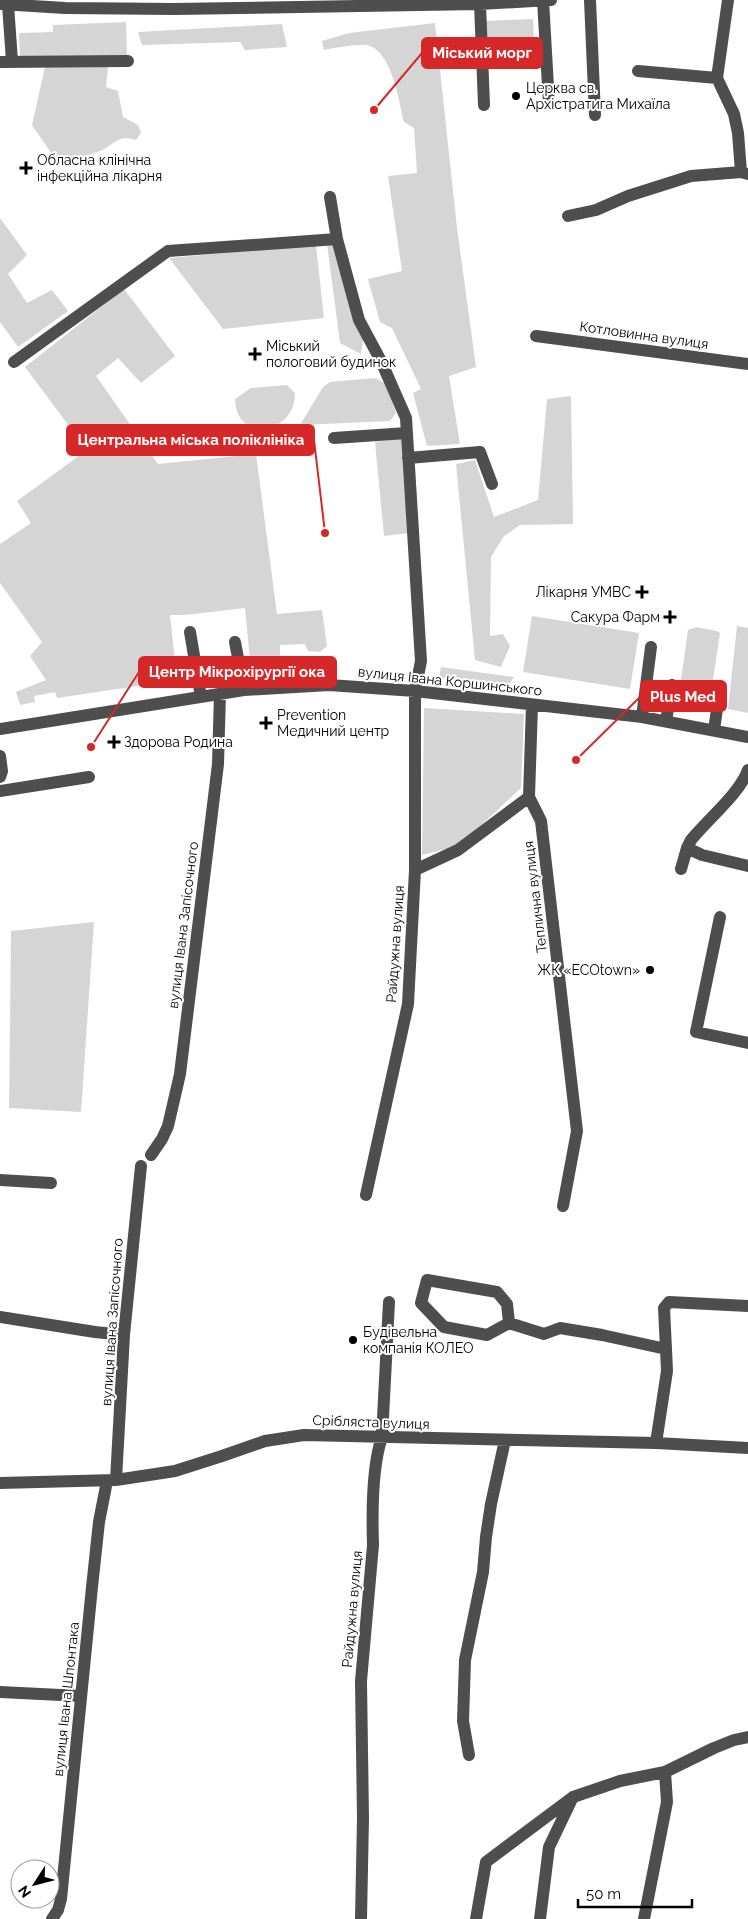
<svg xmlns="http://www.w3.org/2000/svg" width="748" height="1919" font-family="Raleway,sans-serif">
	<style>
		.green { fill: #d5d5d5 }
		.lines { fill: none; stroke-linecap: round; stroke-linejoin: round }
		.minor { stroke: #4e4e4e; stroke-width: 12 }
		.poi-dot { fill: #000; stroke: #fff; stroke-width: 2 }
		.labels { text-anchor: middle; stroke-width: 4; stroke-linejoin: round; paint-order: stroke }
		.poi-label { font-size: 14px; fill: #000; stroke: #fff; text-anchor: start }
		.street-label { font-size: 14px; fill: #000; stroke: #fff }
		.leader { fill: none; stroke: #d62828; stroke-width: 2 }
		.callout-dot { fill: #d62828; stroke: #fff; stroke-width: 2 }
		.callout { fill: #d62828; stroke: #d62828; stroke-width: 2 }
		.callout-label { font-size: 15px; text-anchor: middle; font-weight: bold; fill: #fff }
	</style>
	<rect width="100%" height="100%" fill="#fff"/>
	<path class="green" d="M533,19L535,64L485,66L483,21Z
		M126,22L127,56H20L19,33L53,32V25Z
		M435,23L457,228L476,367L449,376L460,444L427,446L413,393L421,389L392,328L380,322L368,279L402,271L388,176L417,173L414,128L404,122C399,102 392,49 366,45C357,44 334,48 324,50L322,41L349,33Z
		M282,24L287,47L245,50L240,42L142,45L138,32Z
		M45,67H108L106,87L118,91L123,117L138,125L141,133L136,140C117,134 116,144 100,151C87,156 72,159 58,163L32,125Z
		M0,218L27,255L8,274L27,303L52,290L68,311L18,347L0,322Z
		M333,242L363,340L361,354L340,343L327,244Z
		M316,245L324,318L223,329L169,258Z
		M124,289L175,356L141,383L118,358L96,376L158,464L256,454L277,614L322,610L327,646L320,652L308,651L305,644L280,645V657L250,661L245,608L185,615H170L177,680L57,698L55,692L34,696L35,702L20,705L16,692L46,680L30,656L42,642L0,583V544L31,523L17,501L87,450L25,367Z
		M375,378L388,385L396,413L390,421L300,425L323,387L330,382Z
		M287,385L295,393C294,418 281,423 261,434C245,424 236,420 235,399L251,388Z
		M571,396L573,524L520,525L504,536L491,557L490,636L503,634L510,646L501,667L475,660L456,464L475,460L494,517L538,500L547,399Z
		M403,438L410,533L384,536L375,442Z
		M532,616L639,633L630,689L523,672Z
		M737,626L748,628V713L728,709Z
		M696,627L717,631L720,633L709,706L678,701L688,630Z
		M441,667L514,677L507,688L439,677Z
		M424,708L524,714L521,788L459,846L422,855Z
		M94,922L81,1112L9,1108L11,931Z"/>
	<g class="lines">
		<path class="minor" d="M543,0L549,104
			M590,0L595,115
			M728,0L717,78L734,114L738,133L741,172
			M0,4L65,8L174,9L480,4L551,0
			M480,4L484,105
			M8,5L12,61
			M0,62L128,61
			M638,71L717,78
			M330,197L337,239L359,320L381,361L406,418L421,661L415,691V870L408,1004L366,1195
			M568,216L596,210L628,196L691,176L741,172L748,174
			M536,336L748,364
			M14,362L168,251L337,239
			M334,438L407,433
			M408,458L480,452L492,484
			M190,632L201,697
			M235,642L244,690
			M532,705L529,797L541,821L577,1131L563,1206
			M642,717L651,647
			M666,721L672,685
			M0,729L244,690L329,685L415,691L642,717L748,737
			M714,730L720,688
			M0,756L2,771L0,777
			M0,791L89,777
			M687,848L702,855L748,866
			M681,869L687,848L691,840C707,820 740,793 748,770
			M415,870L458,850L529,797
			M720,917L696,1032L748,1043
			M151,1155L162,1139L168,1126L180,1074L218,764L220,694
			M0,1180L51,1183
			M427,1280L497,1292L507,1304L509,1323L487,1335L444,1327L421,1303Z
			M0,1317L95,1332L124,1335
			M509,1323L544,1334L560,1328L602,1335L666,1349L667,1371L656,1443
			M666,1349L664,1308L669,1302L748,1306
			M116,1480L124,1335L141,1166
			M0,1483L116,1480L175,1471L222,1456L265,1441L304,1435L656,1443L748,1448
			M0,1692L81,1696
			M469,1755L463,1721L465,1660L483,1572L486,1537L491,1504L505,1440
			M52,1919L58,1910L61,1899L92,1587L99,1522L107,1481
			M361,1919L363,1818L361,1681L373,1545C372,1514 372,1466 382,1437L389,1302
			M476,1919L486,1862L573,1797L620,1781L665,1772L714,1748L734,1740L748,1737
			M540,1919L549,1847L572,1799
			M644,1919L667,1802L665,1772"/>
	</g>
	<g class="poi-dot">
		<circle cx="516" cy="96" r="5"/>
		<path d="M23.5 160.5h5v5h5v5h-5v5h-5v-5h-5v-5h5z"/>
		<path d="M252.5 346.5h5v5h5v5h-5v5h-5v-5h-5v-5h5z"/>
		<path d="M639.5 584.5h5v5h5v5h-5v5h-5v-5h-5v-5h5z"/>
		<path d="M667.5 609.5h5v5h5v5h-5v5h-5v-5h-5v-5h5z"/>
		<path d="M263.5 715.5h5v5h5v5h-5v5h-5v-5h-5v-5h5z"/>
		<path d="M111.5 734.5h5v5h5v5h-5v5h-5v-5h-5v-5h5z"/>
		<circle cx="650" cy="970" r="5"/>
		<circle cx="353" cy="1340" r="5"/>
	</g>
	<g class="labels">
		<g class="poi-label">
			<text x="526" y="93">Церква св.<tspan x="526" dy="16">Архістратига Михаїла</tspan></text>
			<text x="37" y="165">Обласна клінічна<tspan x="37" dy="16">інфекційна лікарня</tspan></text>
			<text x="266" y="351">Міський<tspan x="266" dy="16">пологовий будинок</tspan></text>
			<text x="631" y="597" text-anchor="end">Лікарня УМВС</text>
			<text x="660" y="622" text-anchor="end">Сакура Фарм</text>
			<text x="277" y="720">Prevention<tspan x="277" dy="16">Медичний центр</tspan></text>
			<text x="124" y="747">Здорова Родина</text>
			<text x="640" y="975" text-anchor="end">ЖК «ECOtown»</text>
			<text x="363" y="1337">Будівельна<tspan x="363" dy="16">компанія КОЛЕО</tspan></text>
		</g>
		<g class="street-label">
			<text transform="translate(644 335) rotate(8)" y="5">Котловинна вулиця</text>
			<text transform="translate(450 681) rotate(6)" y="5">вулиця Івана Коршинського</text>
			<text transform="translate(535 897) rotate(-97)" y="5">Теплична вулиця</text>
			<text transform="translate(183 925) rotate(-83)" y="5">вулиця Івана Запісочного</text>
			<text transform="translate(395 944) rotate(-86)" y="5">Райдужна вулиця</text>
			<text transform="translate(112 1322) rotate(-86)" y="5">вулиця Івана Запісочного</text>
			<text transform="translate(371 1422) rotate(2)" y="5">Срібляста вулиця</text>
			<text transform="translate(352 1609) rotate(-85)" y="5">Райдужна вулиця</text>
			<text transform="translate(66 1699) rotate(-84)" y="5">вулиця Івана Шпонтака</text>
		</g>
	</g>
	<path class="leader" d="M374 110L422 53M325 533L314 440M91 747L139 672M576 760L641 696"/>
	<g class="callout-dot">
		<circle cx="374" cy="110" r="5"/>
		<circle cx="325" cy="533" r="5"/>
		<circle cx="91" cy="747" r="5"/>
		<circle cx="576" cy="760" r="5"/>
	</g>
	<g class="callout">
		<rect x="422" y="38" width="120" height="30" rx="5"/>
		<rect x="67" y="425" width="247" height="30" rx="5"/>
		<rect x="139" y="657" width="197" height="30" rx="5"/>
		<rect x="641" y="681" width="85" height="30" rx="5"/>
	</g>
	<g class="callout-label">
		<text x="482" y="58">Міський морг</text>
		<text x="191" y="445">Центральна міська поліклініка</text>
		<text x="237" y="677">Центр Мікрохірургії ока</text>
		<text x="683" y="702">Plus Med</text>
	</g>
	<g transform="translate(35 1884) rotate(234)"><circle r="24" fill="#ffffff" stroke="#999999"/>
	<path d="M0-4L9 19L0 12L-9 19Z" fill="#000000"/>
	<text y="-8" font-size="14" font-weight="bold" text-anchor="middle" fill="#000000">N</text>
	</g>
	<path d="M578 1899v8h114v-8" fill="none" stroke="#000000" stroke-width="2.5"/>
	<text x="586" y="1899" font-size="15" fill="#000000" stroke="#ffffff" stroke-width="4" paint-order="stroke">50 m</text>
</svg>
